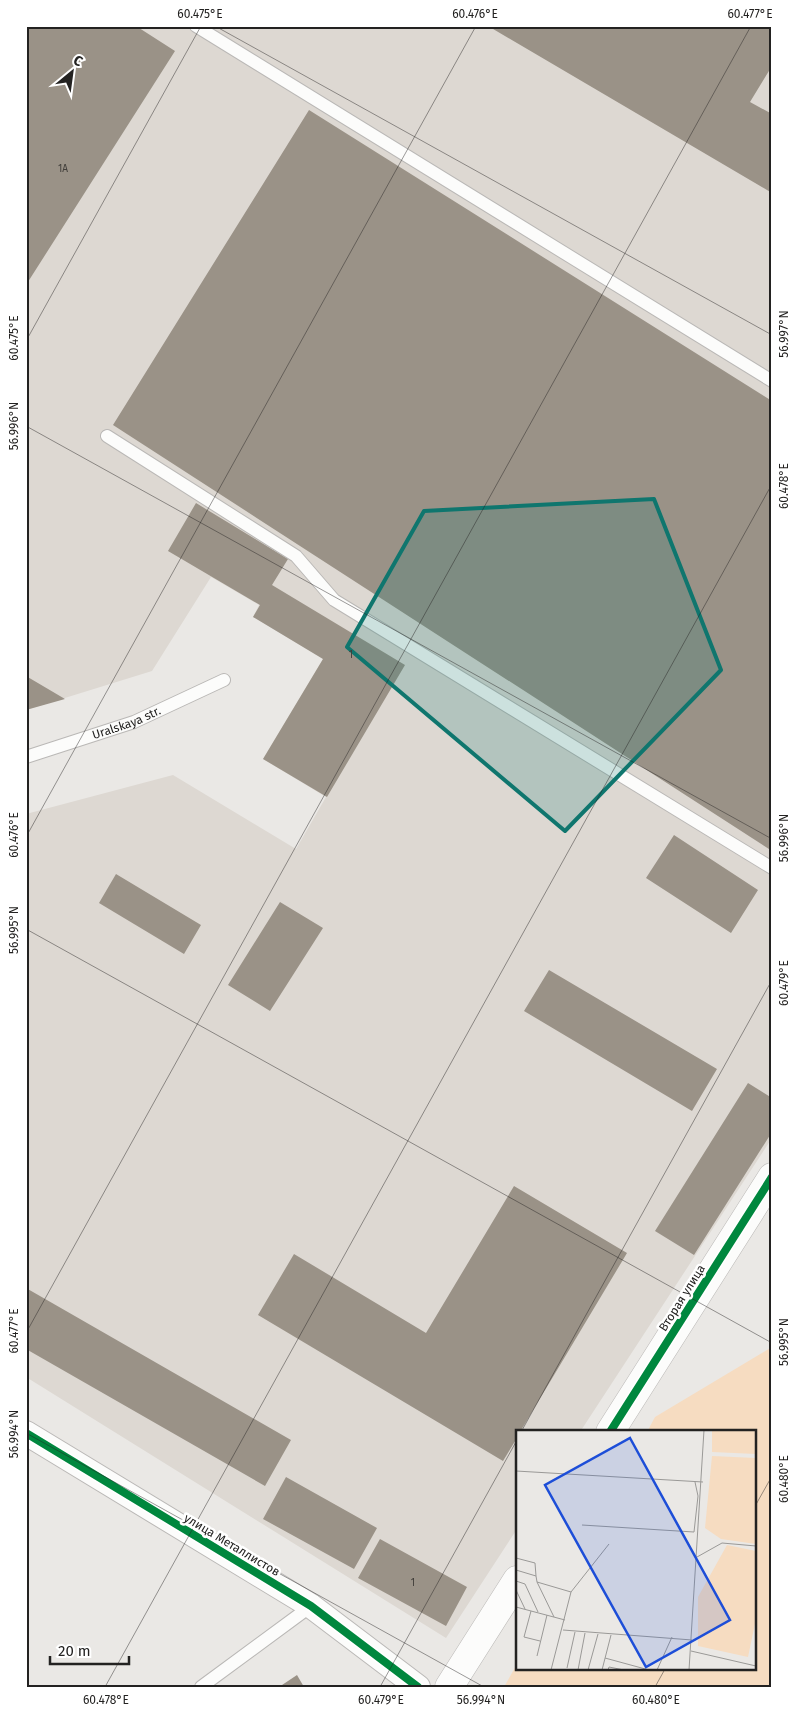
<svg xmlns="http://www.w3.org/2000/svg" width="798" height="1713" font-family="'Fira Sans',sans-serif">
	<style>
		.built { fill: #ddd8d2 }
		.green { fill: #f6dcc1 }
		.building { fill: #9a9287 }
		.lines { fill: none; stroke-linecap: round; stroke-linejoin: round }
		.service-casing { stroke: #bab8b6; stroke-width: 14 }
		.minor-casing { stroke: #bab8b6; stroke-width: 26 }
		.tertiary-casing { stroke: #bab8b6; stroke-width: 29 }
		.service { stroke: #fcfcfb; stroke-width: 12 }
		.minor { stroke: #fcfcfb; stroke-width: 24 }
		.tertiary { stroke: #fcfcfb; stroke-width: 28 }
		.cycleway-casing { stroke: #fff; stroke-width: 11 }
		.cycleway { stroke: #00873e; stroke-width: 8 }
		.marked { fill: #0f766e; fill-opacity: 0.2; stroke: #0f766e; stroke-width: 4; stroke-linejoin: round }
		.ticks { fill: none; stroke: #232221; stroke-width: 1; stroke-opacity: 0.45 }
		.labels { text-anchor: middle; stroke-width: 5; stroke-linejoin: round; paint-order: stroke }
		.number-label { font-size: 10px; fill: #413e3a }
		.street-label { font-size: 12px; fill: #232221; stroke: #fff }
		.inset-road { fill: none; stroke: #9a9997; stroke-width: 1 }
		.view { fill: #1d4ed8; fill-opacity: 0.15; stroke: #1d4ed8; stroke-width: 2.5 }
		.inset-edge { fill: none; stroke: #232221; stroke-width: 2.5 }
		.neatline { fill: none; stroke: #232221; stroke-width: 2 }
		.ticks-label { font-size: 12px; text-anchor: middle; fill: #232221 }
	</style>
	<rect width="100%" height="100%" fill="#eae8e5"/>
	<path class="built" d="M26,26H772V1138L580,1432H517V1529L446,1638L26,1377V814L173,775L296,849L326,797L263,759L323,659L253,617L259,605L211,577L152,671L26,710Z"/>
	<path class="green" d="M772,1347V1687H504L517,1664V1669H754V1432H647L655,1417Z"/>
	<path class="building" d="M26,26H136L175,51L26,285Z
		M488,26H770L772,27V66L750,102L772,114V193Z
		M309,110L772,401V851L113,425Z
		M196,503L288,559L272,585L405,665L327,797L263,759L323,659L253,617L260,605L168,551Z
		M26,676L65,699L26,710Z
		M674,835L758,890L731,933L646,878Z
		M116,874L201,925L184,954L99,903Z
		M280,902L323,928L270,1011L228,985Z
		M549,970L717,1069L692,1111L524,1011Z
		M748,1083L772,1098V1132L694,1255L655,1231Z
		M514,1186L627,1253L520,1432H517V1438L503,1461L258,1315L294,1254L426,1333Z
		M26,1288L291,1440L265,1486L26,1349Z
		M286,1477L377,1528L354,1569L263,1519Z
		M380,1539L467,1587L446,1626L358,1578Z
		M297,1675L304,1687H279Z"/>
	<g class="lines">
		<defs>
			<g id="service">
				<path d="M196,26L772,381"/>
				<path d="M107,436L296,556L334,600L772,868"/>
				<path id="s1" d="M26,757L134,722L224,680"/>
				<path d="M201,1687L311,1606"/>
			</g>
			<path id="minor" d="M26,1433L311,1606L418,1687"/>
			<path id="tertiary" d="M610,1432L772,1177
				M449,1687L517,1580"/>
		</defs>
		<use href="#service" class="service-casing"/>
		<use href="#minor" class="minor-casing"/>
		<use href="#tertiary" class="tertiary-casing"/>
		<use href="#service" class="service"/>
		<use href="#minor" class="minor"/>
		<use href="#tertiary" class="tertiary"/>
		<defs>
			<path id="cycleway" d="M610,1432L772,1177
				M26,1433L311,1606L418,1687"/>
		</defs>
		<use href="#cycleway" class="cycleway-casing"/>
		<use href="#cycleway" class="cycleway"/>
	</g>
	<path class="marked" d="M654,499L721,670L565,831L347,647L424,511Z"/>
	<path class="ticks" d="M215,26L772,335M26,341L201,26M26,426L772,839M26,837L476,26M26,929L772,1343M26,1333L751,26M521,1432L772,980M26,1433L484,1687M754,1508L772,1476M105,1687L772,484M380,1687L517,1440M655,1687L665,1669"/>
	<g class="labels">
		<g class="number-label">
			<text x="63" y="172">1А</text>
			<text x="351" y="658">1</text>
			<text x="413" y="1586">1</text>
		</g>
		<g class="street-label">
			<text dy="4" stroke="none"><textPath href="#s1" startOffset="106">Uralskaya str.</textPath></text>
			<text transform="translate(682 1298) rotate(-58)" y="4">Вторая улица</text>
			<text transform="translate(232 1545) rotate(31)" y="4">улица Металлистов</text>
		</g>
	</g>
	<g transform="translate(516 1430)">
		<rect width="240" height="240" fill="#eae8e5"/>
		<path d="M196,0H240V24L196,22ZM196,26L240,28V114L205,109L189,98ZM211,115L240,121V189L232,227L182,216V167Z" fill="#f6dcc1"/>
		<path class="inset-road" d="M0,41L187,52M66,95L178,102L182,66L179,52M181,127L206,113L240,116M0,128L19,133L20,146M0,140L20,146L21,152L55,162M0,151L9,154L22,182M21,152L38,187M0,160L9,179M0,177L49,190M15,181L8,207L24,211M47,200L176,210M175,221L240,236M21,226L31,185M89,228L133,240M51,238L59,202M35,240L55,162L93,114M62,240L69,203M72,240L82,204M86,240L95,205M92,240L93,237L108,240M141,240L156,207M173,240L188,0"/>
		<path class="view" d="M114,8L214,190L130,237L29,55Z"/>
		<rect width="240" height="240" class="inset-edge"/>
	</g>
	<rect width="798" height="1713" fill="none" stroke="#ffffff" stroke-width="55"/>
	<g transform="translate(72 72) rotate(29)" stroke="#ffffff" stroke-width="4" paint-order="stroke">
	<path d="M0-4L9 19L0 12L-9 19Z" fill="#232221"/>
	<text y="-8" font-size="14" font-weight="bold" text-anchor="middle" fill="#232221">С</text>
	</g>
	<path d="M50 1656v8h79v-8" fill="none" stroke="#232221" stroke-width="2.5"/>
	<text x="58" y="1656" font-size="15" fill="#232221" stroke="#ffffff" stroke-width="4" paint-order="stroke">20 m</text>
	<rect x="28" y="28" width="742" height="1658" class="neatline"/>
	<g class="ticks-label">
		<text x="200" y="18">60.475°E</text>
		<text x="475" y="18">60.476°E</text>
		<text x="750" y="18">60.477°E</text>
		<text transform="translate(784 334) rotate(-90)" y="4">56.997°N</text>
		<text transform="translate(14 338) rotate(-90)" y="4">60.475°E</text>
		<text transform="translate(14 426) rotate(-90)" y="4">56.996°N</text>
		<text transform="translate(784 486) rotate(-90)" y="4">60.478°E</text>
		<text transform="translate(14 835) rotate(-90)" y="4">60.476°E</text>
		<text transform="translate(784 838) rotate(-90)" y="4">56.996°N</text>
		<text transform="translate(14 930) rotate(-90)" y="4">56.995°N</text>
		<text transform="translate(784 983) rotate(-90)" y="4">60.479°E</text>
		<text transform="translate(14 1331) rotate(-90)" y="4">60.477°E</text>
		<text transform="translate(784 1342) rotate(-90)" y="4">56.995°N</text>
		<text transform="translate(14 1434) rotate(-90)" y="4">56.994°N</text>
		<text transform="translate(784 1479) rotate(-90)" y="4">60.480°E</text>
		<text x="106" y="1704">60.478°E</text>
		<text x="381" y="1704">60.479°E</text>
		<text x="481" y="1704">56.994°N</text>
		<text x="656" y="1704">60.480°E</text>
	</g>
</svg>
